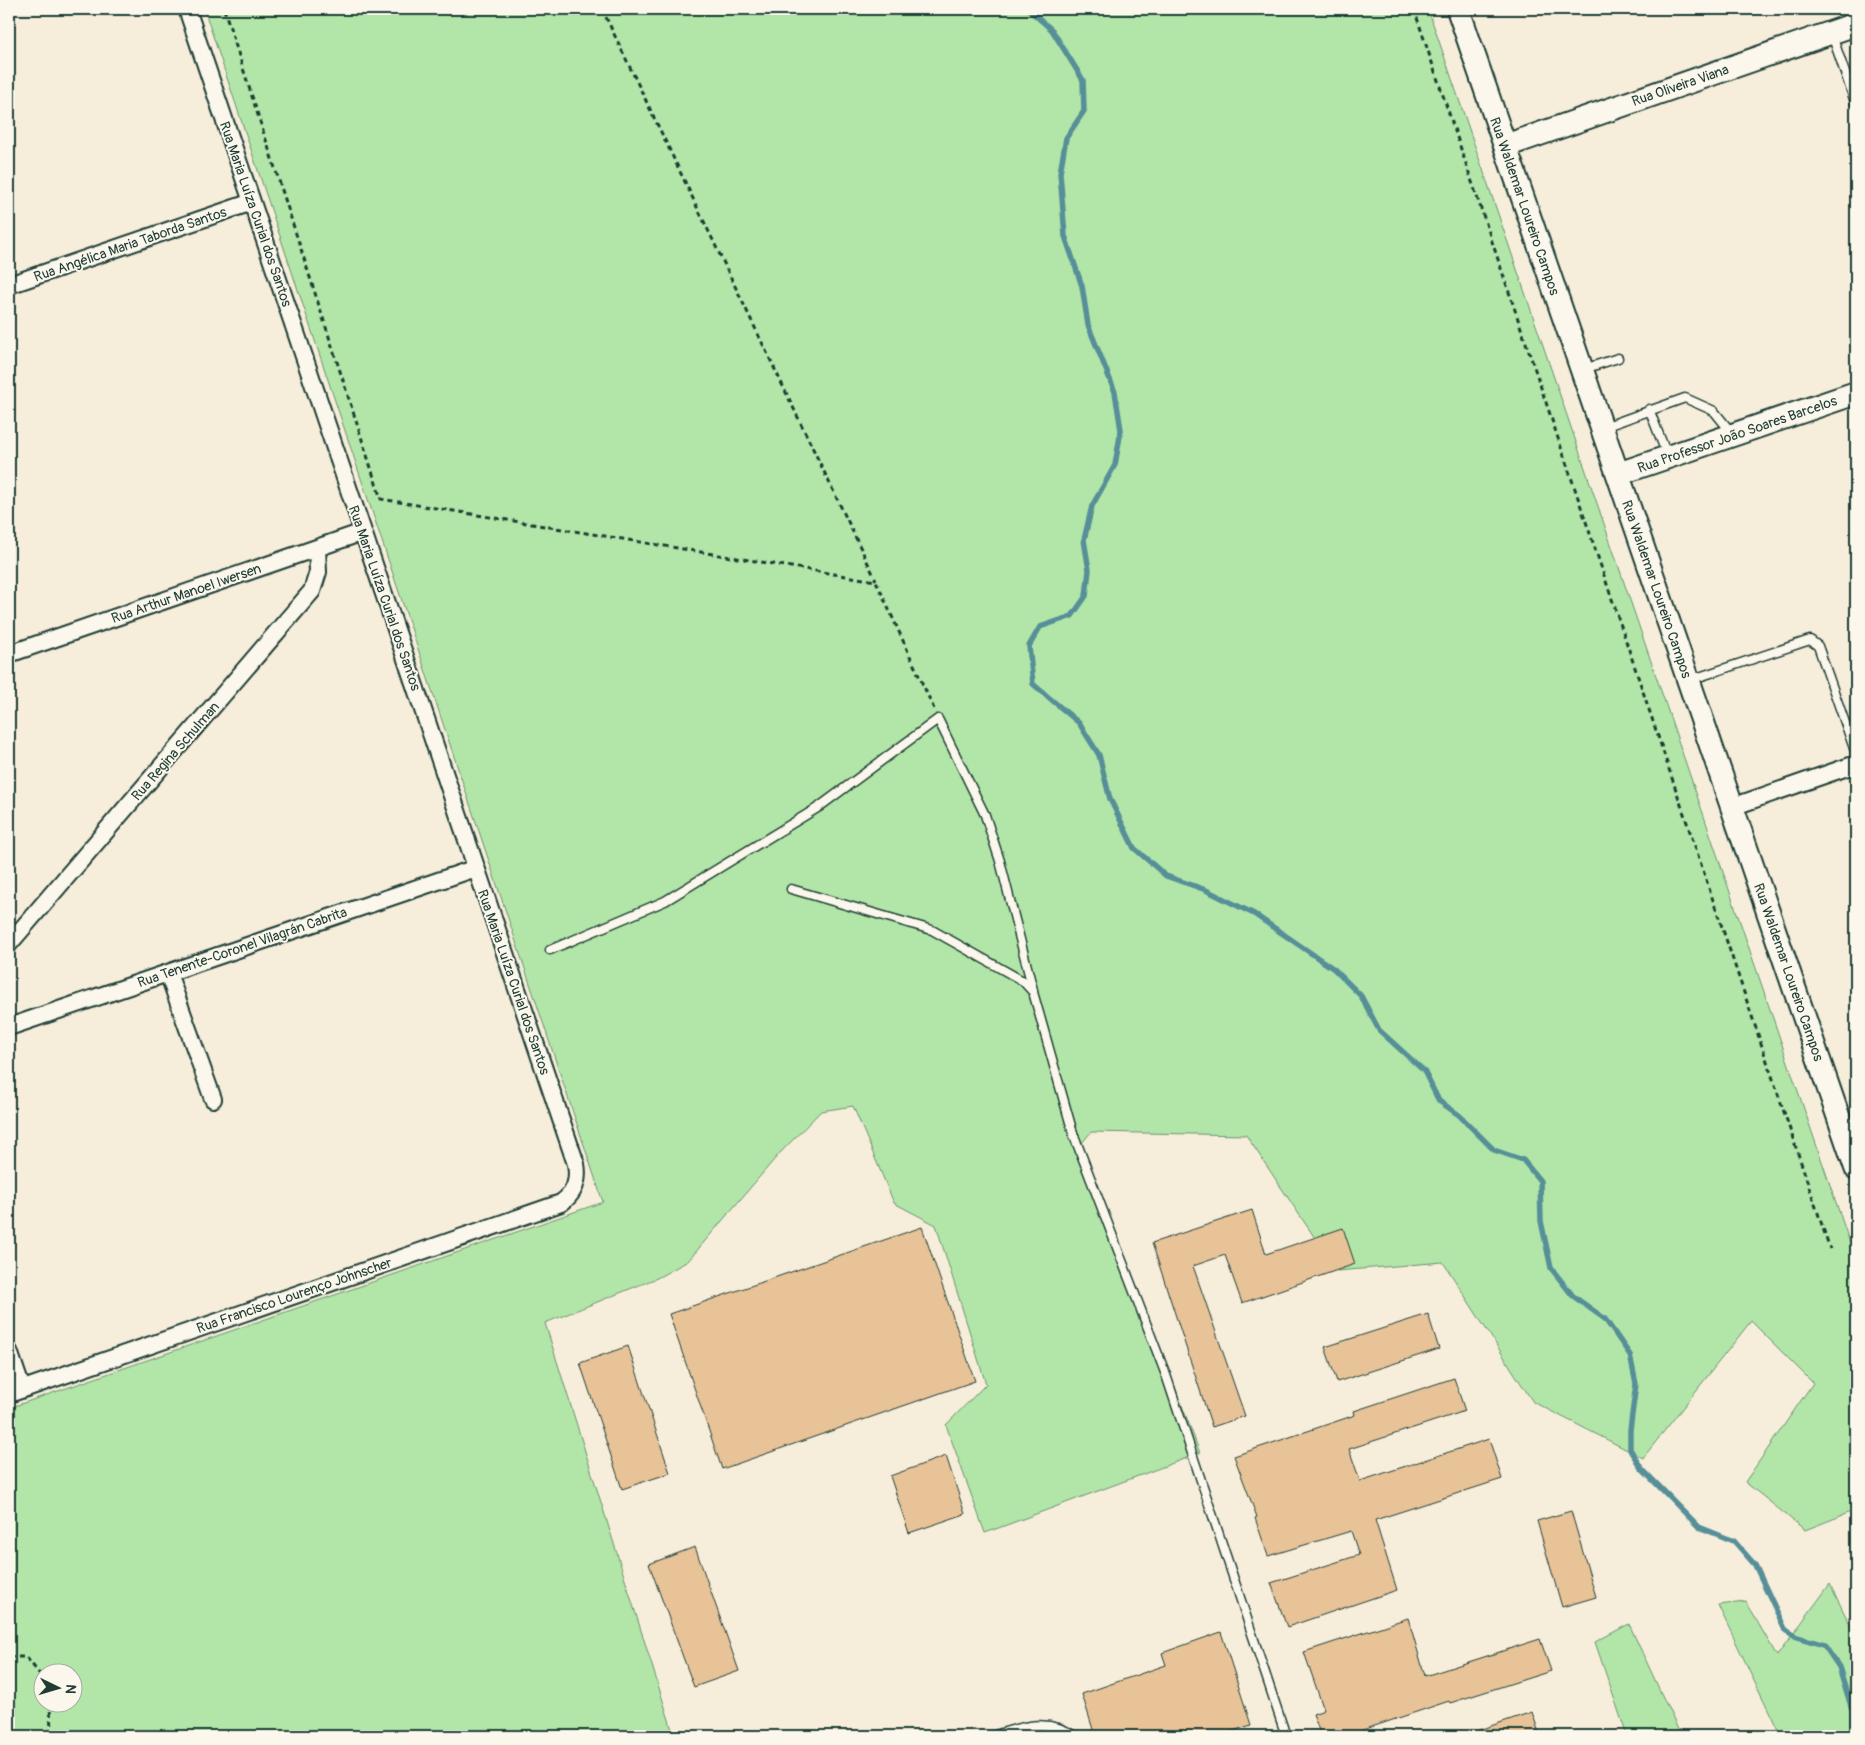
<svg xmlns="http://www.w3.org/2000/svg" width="1865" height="1745" font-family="Pangolin,sans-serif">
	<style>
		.green { fill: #b2e6a8; stroke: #68926e; fill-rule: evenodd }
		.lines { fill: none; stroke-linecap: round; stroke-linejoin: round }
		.stream { stroke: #568f98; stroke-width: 5.5 }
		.building { fill: #e8c398; stroke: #1f3d34 }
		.lane-casing { stroke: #1f3d34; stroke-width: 11 }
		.street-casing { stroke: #1f3d34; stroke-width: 20 }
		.secondary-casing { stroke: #1f3d34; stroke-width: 26 }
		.path { stroke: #1f3d34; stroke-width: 3; stroke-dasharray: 5 4; stroke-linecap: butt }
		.lane { stroke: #fbf7ec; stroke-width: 8 }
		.street { stroke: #fbf7ec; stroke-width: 16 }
		.secondary { stroke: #fbf7ec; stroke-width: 22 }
		.labels { text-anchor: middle; stroke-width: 4; stroke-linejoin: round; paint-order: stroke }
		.street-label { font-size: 14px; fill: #1f3d34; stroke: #fbf7ec }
	</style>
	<rect width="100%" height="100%" fill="#f7eddb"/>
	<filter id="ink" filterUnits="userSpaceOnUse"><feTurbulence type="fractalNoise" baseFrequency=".02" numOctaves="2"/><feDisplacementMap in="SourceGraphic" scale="10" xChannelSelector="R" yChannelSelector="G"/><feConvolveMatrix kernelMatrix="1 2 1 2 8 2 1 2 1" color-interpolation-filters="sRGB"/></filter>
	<g filter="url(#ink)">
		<path class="green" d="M204,9H1428L1856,1261V1510L1805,1530L1745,1482L1813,1383L1751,1321L1643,1458L1533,1402L1443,1262L1337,1271L1246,1135L1091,1132L1082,1143L1200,1453L985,1533L946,1425L986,1384L936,1225L894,1203L853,1106L821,1111L779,1154L688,1261L657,1278L545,1323L674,1736H9V1408L603,1202ZM42,1672H72V1702H42Z
			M1830,1584L1856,1637V1736H1772L1779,1732L1718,1605L1746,1602L1777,1656Z
			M1629,1624L1681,1736H1627L1595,1642Z"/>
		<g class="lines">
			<path class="stream" d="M1028,9L1052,30L1083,80L1084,111L1066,138L1060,173L1065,236L1082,286L1088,325L1115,392L1121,430L1115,465L1092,506L1084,540L1089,570L1086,596L1072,616L1040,627L1029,646L1033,684L1079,723L1099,755L1110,799L1134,848L1166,876L1206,890L1254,914L1334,969L1361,996L1379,1030L1424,1071L1439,1101L1459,1115L1494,1150L1523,1160L1540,1181L1541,1221L1551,1268L1573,1296L1605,1319L1630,1355L1636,1384L1630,1430V1449L1641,1468L1699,1527L1734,1541L1755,1565L1785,1629L1794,1636L1824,1645L1839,1667L1851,1706L1856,1716"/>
		</g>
		<path class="building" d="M1252,1210L1266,1254L1343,1228L1355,1264L1242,1303L1225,1255L1193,1266L1245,1416L1212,1427L1152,1243Z
			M922,1227L975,1381L722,1469L669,1314Z
			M1428,1314L1439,1349L1337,1382L1325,1347Z
			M628,1346L670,1473L622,1489L580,1363Z
			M1454,1378L1465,1411L1349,1449L1360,1481L1489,1439L1502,1479L1375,1520L1397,1590L1287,1627L1271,1583L1359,1555L1351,1531L1268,1556L1255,1518L1257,1517L1234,1456L1355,1415L1354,1411Z
			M946,1456L965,1514L909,1533L890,1476Z
			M1571,1511L1596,1597L1562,1607L1537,1521Z
			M695,1547L739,1671L694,1687L649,1564Z
			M1408,1618L1425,1676L1540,1639L1551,1671L1450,1703L1449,1701L1345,1736H1321L1313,1714L1324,1710L1304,1652Z
			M1221,1632L1251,1725L1218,1736H1095L1082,1694L1166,1665L1162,1653Z
			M1532,1712L1540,1736H1467V1734Z"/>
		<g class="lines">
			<defs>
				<path id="lane" d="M1832,35L1856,105
					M1584,369L1618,358
					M1649,409L1667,455
					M1604,427L1685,398L1714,411L1731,432
					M1690,680L1810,640L1818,646L1856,754
					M791,889L932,930L1023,981L1033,992L1073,1133L1166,1375L1286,1736
					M550,950L665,901L819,807L938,719L985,815L1000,861L1033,990
					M992,1736C1021,1727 1047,1717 1075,1736"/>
				<path id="street" d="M9,285L252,202
					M9,654L363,532
					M1732,807L1856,764
					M9,944L312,591L318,572L317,548
					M168,973L213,1099
					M9,1027L476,868
					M9,1351L22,1389
					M9,1394L561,1203C575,1193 579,1181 576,1164L187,9"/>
				<path id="secondary" d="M1458,9L1856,1168
					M1505,146L1856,24
					M1618,474L1856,393"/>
			</defs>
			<use href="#lane" class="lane-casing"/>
			<use href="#street" class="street-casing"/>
			<use href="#secondary" class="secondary-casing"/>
			<path class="path" d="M224,9L381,499L876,581L934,709
				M602,9L876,580
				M1414,9L1830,1249
				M9,1657H26L42,1677
				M50,1702L51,1736"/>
			<use href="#lane" class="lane"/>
			<use href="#street" class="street"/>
			<use href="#secondary" class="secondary"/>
		</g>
	</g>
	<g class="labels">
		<g class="street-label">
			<text transform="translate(1680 85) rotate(-19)" y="5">Rua Oliveira Viana</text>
			<text transform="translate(1525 206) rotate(71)" y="5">Rua Waldemar Loureiro Campos</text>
			<text transform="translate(256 214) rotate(71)" y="5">Rua Maria Luíza Curial dos Santos</text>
			<text transform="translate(130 244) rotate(-19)" y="5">Rua Angélica Maria Taborda Santos</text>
			<text transform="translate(1737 434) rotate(-19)" y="5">Rua Professor João Soares Barcelos</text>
			<text transform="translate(1657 589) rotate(71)" y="5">Rua Waldemar Loureiro Campos</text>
			<text transform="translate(186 593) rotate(-19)" y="5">Rua Arthur Manoel Iwersen</text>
			<text transform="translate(385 598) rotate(71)" y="5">Rua Maria Luíza Curial dos Santos</text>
			<text transform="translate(175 751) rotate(-49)" y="5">Rua Regina Schulman</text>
			<text transform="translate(242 947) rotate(-19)" y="5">Rua Tenente-Coronel Vilagrán Cabrita</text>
			<text transform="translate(1789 972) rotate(71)" y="5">Rua Waldemar Loureiro Campos</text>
			<text transform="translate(514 982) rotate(71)" y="5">Rua Maria Luíza Curial dos Santos</text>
			<text transform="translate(294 1295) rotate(-19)" y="5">Rua Francisco Lourenço Johnscher</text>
		</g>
	</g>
	<rect width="1865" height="1745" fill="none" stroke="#fbf7ec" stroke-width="30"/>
	<rect x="15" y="15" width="1835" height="1715" fill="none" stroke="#1f3d34" stroke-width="2" filter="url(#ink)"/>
	<g transform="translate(58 1688) rotate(95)"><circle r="24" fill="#fbf7ec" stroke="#a3ada2"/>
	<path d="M0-4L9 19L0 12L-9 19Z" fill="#1f3d34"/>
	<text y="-8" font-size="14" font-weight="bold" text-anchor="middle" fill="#1f3d34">N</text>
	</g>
</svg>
